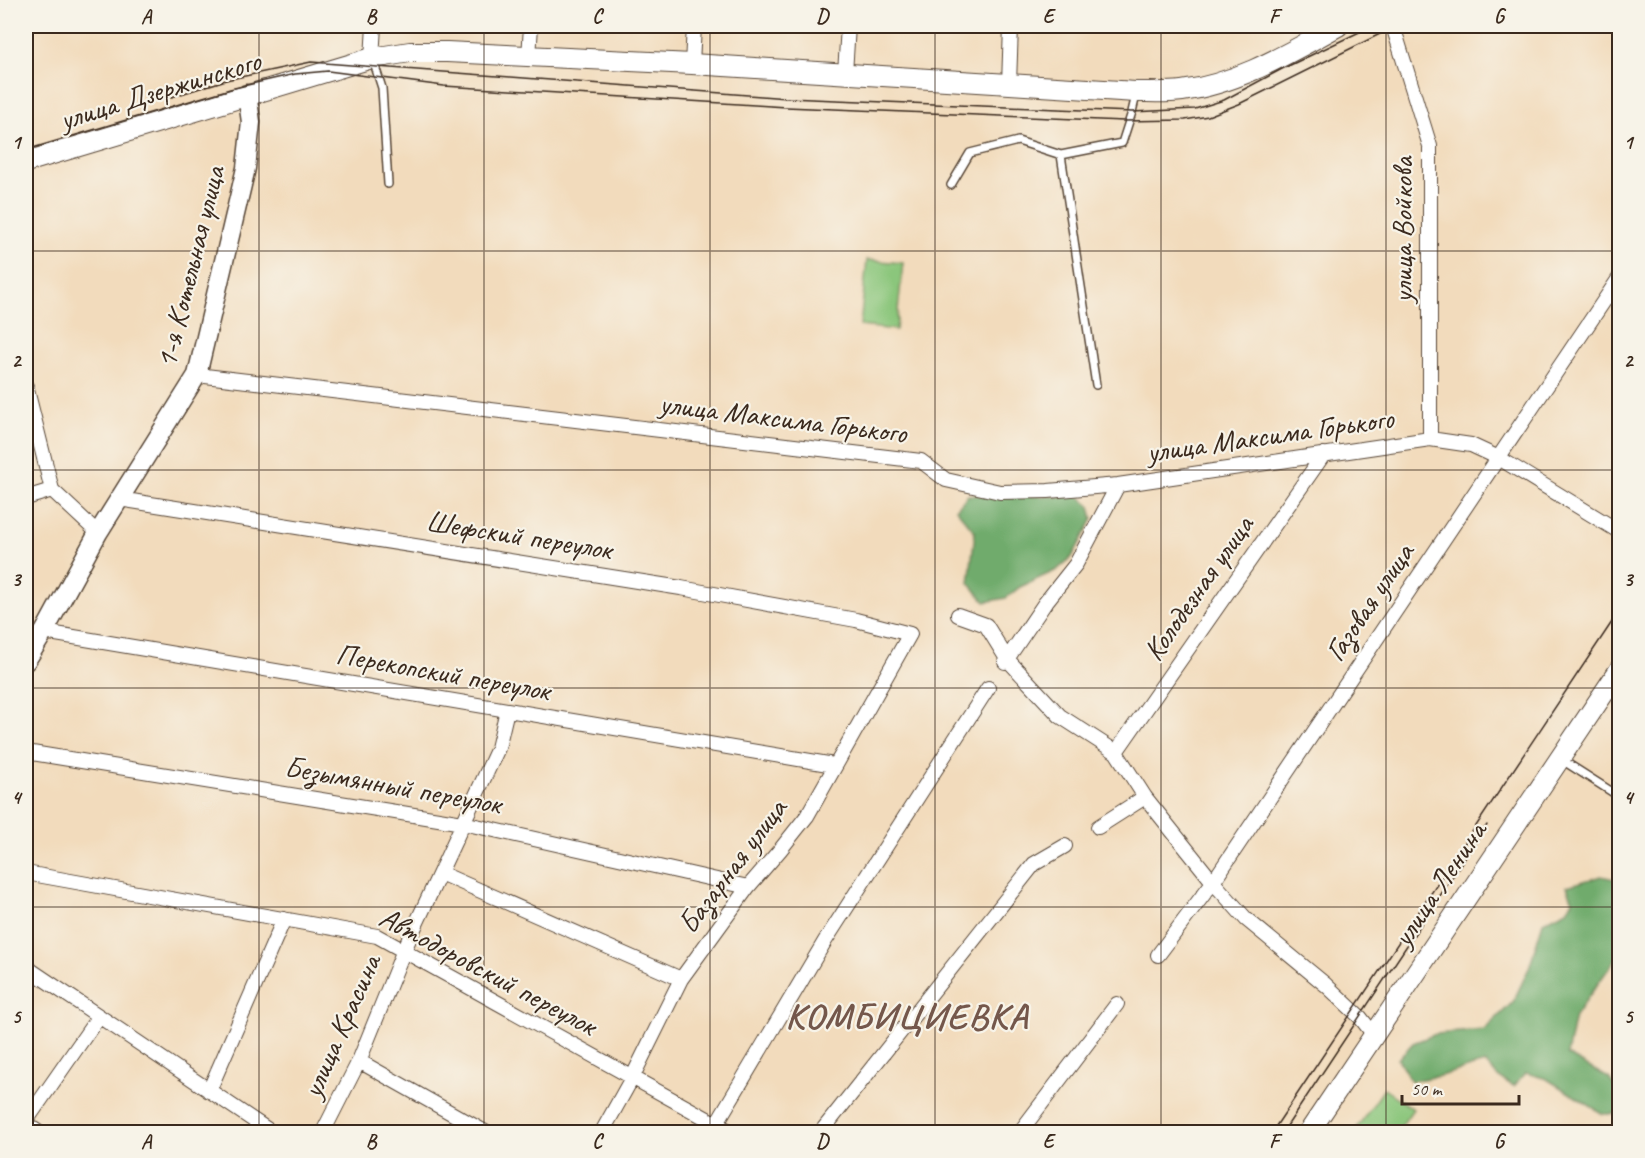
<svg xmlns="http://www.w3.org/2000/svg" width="1645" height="1158" font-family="Caveat,sans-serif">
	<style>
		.green { fill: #8bc67c; stroke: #63784d; stroke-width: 1.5 }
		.forest { fill: #70ab6c; stroke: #566a45; stroke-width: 1.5 }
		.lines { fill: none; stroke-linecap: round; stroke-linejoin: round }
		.service-casing { stroke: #564536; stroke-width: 10 }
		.minor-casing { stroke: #564536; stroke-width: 16 }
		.tertiary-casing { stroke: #564536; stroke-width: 21 }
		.secondary-casing { stroke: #564536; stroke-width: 22 }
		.service { stroke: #fff; stroke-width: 7 }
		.minor { stroke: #fff; stroke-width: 14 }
		.tertiary { stroke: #fff; stroke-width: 18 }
		.secondary { stroke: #fff; stroke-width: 20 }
		.tram { stroke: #3b2a1e; stroke-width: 1.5 }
		.grid { fill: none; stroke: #3b2a1e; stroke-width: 1.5; stroke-opacity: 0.55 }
		.labels { text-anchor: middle; stroke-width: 4.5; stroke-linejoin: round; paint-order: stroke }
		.street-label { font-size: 30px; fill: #3b2a1e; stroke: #f7f3e8 }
		.district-label { font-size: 36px; font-weight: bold; letter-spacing: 1.5px; fill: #74574b; stroke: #f7f3e8 }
		.neatline { fill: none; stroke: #3b2a1e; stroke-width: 2 }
		.grid-label { font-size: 20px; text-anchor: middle; font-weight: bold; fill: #3b2a1e }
	</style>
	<rect width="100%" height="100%" fill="#f7f3e8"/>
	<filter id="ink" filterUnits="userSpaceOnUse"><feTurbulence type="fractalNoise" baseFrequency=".0167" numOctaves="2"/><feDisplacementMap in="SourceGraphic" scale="12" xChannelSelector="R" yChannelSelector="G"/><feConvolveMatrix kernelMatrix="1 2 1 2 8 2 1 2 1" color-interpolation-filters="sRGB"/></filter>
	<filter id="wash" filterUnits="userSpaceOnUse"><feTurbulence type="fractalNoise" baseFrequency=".008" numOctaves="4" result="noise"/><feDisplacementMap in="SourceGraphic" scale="24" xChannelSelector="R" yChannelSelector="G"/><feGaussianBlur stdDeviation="1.35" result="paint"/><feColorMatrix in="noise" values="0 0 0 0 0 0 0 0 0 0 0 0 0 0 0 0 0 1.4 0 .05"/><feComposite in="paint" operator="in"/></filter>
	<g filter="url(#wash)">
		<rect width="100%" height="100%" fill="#f2dbbc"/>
		<path class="green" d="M867,260L903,263L896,330L860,326Z
			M1384,1089L1413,1109L1397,1132H1354Z"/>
		<path class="forest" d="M968,495L1080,497L1090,506L1093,519L1072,557L1057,570L1020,587L1006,598L985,602L969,583L975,532L956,509Z
			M1601,876L1619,880V954L1575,1016L1567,1055L1609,1078L1619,1093V1114H1603L1547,1079L1526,1073L1514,1086L1499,1078L1485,1063L1440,1076L1411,1081L1398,1059L1413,1043L1436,1034L1484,1030L1513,1002L1529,968L1543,922L1567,910L1573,901L1567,886Z"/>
	</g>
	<g filter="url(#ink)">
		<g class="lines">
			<defs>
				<path id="service" d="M373,60L382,88L388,184
					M1061,155L1096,385
					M951,185L970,153L1018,141L1061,155L1122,143L1132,112L1136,95
					M1562,760L1620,797"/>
				<path id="minor" d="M1393,26L1430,146V439
					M529,57L531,26
					M372,58L374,26
					M692,64L694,26
					M845,73L848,26
					M1009,84L1011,26
					M197,375L921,461L946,480L1000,492L1048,491L1118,485L1430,439L1471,445L1499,458L1620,532
					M26,386L52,490L98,533
					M26,498L52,490
					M119,499L681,588L856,620L910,634L807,816L780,850L748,887L681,979L632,1078L602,1132
					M958,615L986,625L1007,659L1060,716L1116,752L1145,797L1213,882L1246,919L1326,985L1360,1017L1374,1035
					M44,632L834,765
					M1005,662L1045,603L1076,564L1118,485
					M26,752L463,823L748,887
					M1116,752L1324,454
					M1098,827L1145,797
					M26,873L377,936L731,1132
					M440,873L681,979
					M1158,955L1213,882L1620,277
					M26,967L271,1132
					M359,1061L485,1132
					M209,1091L284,919
					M26,1121L99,1016
					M26,1124L38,1132
					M712,1131L825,941L988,688
					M323,1132L359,1061L404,950L498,748L507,710
					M821,1132L1034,864L1065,846
					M1020,1132L1117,1004"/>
				<path id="tertiary" d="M26,661L44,632L98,533L197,375L246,168L251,122L247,94"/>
				<path id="secondary" d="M26,162L372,58L410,52H447L692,64L1136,92C1151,92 1167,93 1182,91C1238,84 1290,52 1338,26
					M1309,1132L1620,669"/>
			</defs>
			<use href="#service" class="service-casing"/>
			<use href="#minor" class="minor-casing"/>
			<use href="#tertiary" class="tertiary-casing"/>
			<use href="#secondary" class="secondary-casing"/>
			<use href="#service" class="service"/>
			<use href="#minor" class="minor"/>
			<use href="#tertiary" class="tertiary"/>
			<use href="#secondary" class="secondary"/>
			<path class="tram" d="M165,99L226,80L311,62L787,98L1132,112L1195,109L1224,100L1282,69L1372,26
				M26,150L230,89L295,74L328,71L444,86L786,107L1124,121L1185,120L1208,116L1239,104L1396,26
				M1272,1132L1620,610
				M1283,1132L1487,825"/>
		</g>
	</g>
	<path class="grid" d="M259,26V1132M484,26V1132M710,26V1132M935,26V1132M1161,26V1132M1386,26V1132M26,251H1620M26,470H1620M26,688H1620M26,907H1620"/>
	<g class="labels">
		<g class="street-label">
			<text transform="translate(160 90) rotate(-17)" y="10">улица Дзержинского</text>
			<text transform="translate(1402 230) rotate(-90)" y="10">улица Войкова</text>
			<text transform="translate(190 267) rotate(-76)" y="10">1-я Котельная улица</text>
			<text transform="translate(783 418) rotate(7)" y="10">улица Максима Горького</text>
			<text transform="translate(1270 435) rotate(-8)" y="10">улица Максима Горького</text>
			<text transform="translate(519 535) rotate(9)" y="10">Шефский переулок</text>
			<text transform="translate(1198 588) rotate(-55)" y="10">Колодезная улица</text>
			<text transform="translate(1369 602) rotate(-56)" y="10">Газовая улица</text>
			<text transform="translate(443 672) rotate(10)" y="10">Перекопский переулок</text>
			<text transform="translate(393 785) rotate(10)" y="10">Безымянный переулок</text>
			<text transform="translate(732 866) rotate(-53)" y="10">Базарная улица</text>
			<text transform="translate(1439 884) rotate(-56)" y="10">улица Ленина</text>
			<text transform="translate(488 971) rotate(28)" y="10">Автодоровский переулок</text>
			<text transform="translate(341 1026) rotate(-66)" y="10">улица Красина</text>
		</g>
		<g class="district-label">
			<text x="907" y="1028">КОМБИЦИЕВКА</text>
		</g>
	</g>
	<rect width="1645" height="1158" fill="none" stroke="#f7f3e8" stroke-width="66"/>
	<path d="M1402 1095v9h117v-9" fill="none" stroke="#3b2a1e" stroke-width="3"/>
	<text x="1411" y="1095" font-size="18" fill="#3b2a1e" stroke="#f7f3e8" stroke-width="4.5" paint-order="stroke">50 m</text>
	<rect x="33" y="33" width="1579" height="1092" class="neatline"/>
	<g class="grid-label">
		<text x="146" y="23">A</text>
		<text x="371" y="23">B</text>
		<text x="597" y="23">C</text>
		<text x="822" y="23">D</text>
		<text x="1048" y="23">E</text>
		<text x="1274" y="23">F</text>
		<text x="1499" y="23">G</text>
		<text x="16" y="149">1</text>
		<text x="1628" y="149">1</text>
		<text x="16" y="367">2</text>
		<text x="1628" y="367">2</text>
		<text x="16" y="586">3</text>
		<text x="1628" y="586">3</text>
		<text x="16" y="804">4</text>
		<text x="1628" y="804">4</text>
		<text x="16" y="1023">5</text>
		<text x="1628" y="1023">5</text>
		<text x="146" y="1148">A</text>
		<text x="371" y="1148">B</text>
		<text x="597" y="1148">C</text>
		<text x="822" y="1148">D</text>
		<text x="1048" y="1148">E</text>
		<text x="1274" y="1148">F</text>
		<text x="1499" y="1148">G</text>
	</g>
</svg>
